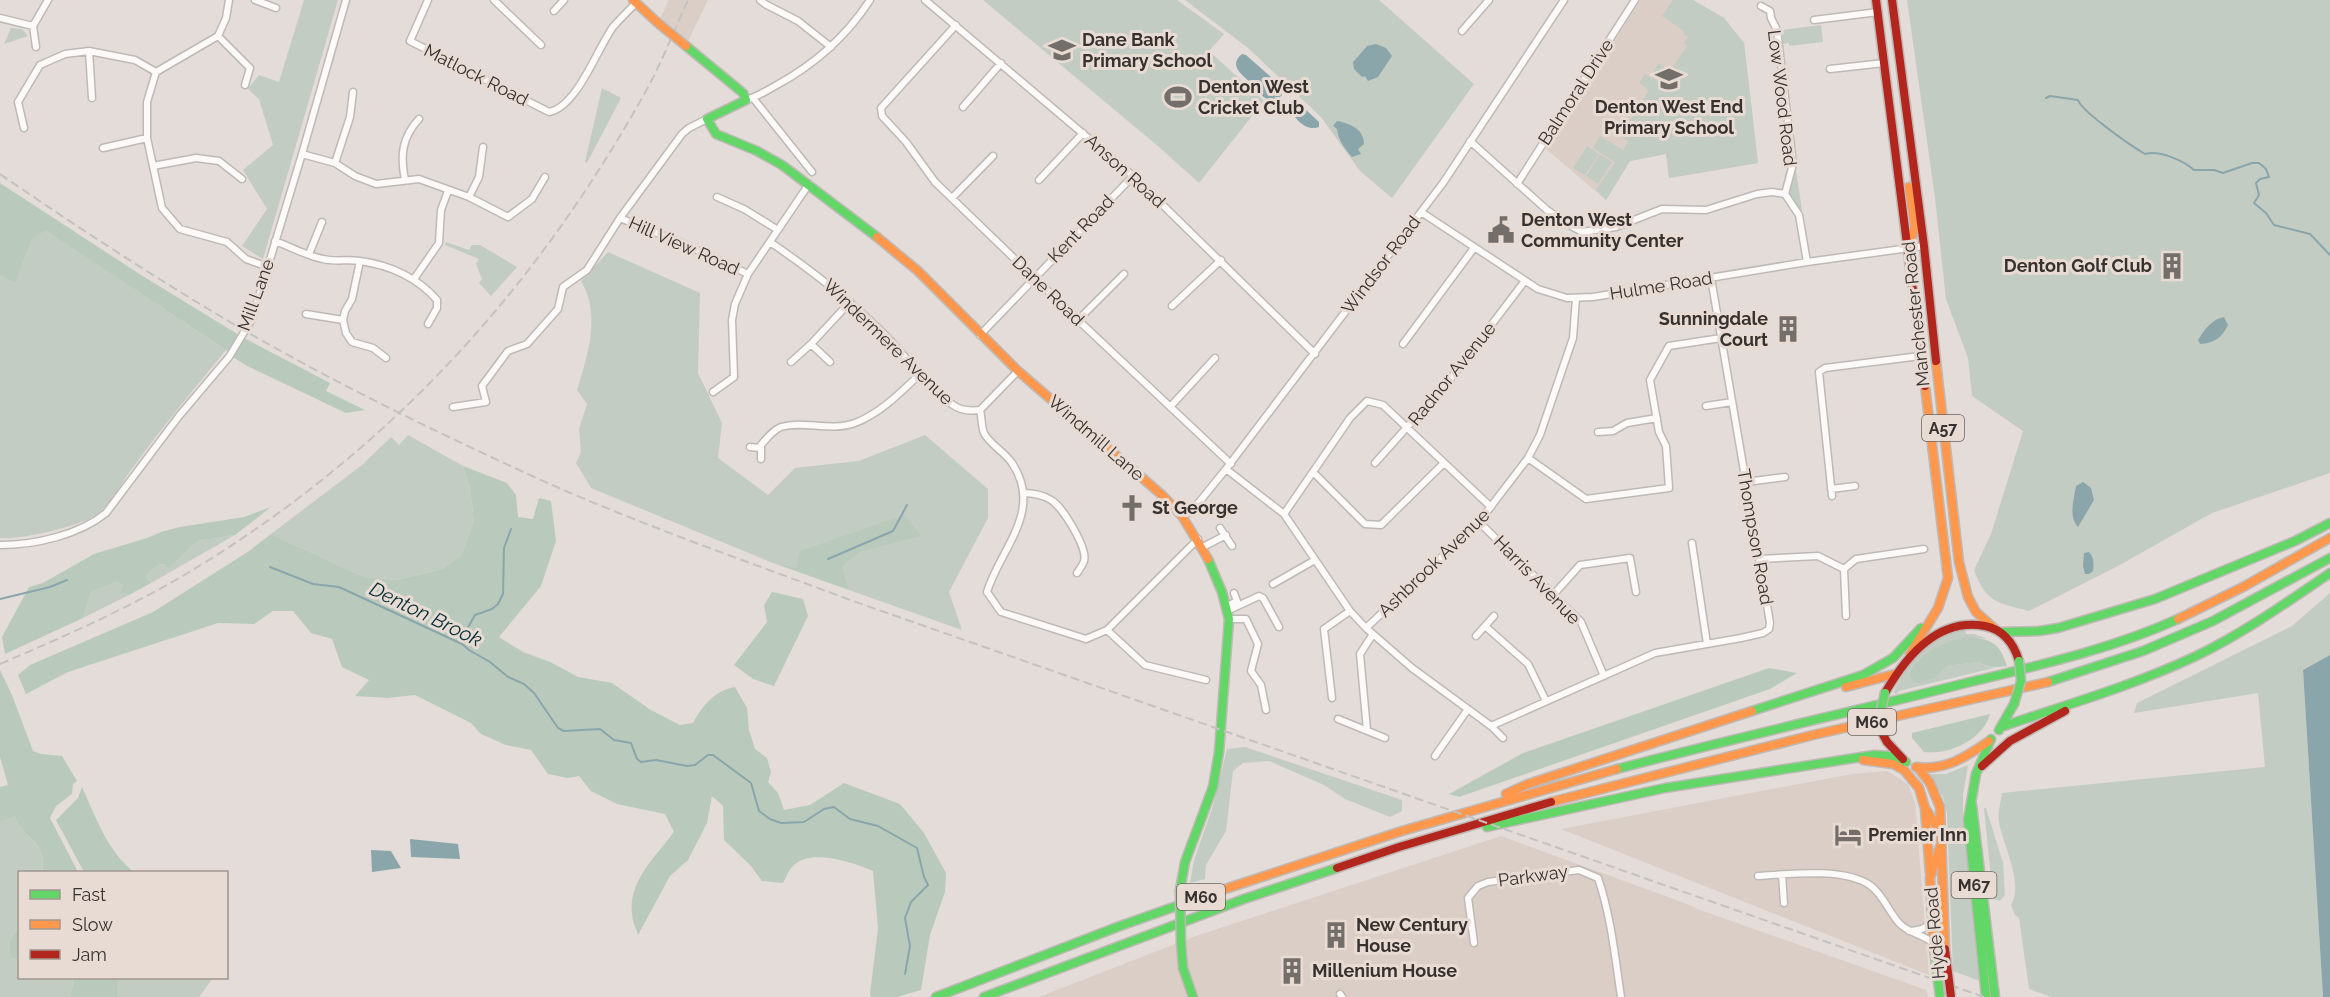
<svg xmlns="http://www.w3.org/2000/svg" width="2330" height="997" font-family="Raleway,sans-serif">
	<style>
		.built { fill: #dbcec6 }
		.green { fill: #c3ccc3 }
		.forest { fill: #b9cabd }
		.water { fill: #8aa6ab }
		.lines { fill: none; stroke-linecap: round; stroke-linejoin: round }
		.stream { stroke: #8aa6ab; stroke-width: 2 }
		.street-casing { stroke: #bfb9b6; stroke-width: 9 }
		.fast-casing { stroke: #bfb9b6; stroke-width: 11 }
		.slow-casing { stroke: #bfb9b6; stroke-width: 11 }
		.jam-casing { stroke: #bfb9b6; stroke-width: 11 }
		.street { stroke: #fbfaf9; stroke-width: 6 }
		.fast { stroke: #63d668; stroke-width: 8 }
		.slow { stroke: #ff974d; stroke-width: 8 }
		.jam { stroke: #b3261e; stroke-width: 8 }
		.rail { stroke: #c4c2c1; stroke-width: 2; stroke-dasharray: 9 4.5; stroke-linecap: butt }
		.fast-bridge-casing { stroke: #bfb9b6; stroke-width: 11; stroke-linecap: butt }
		.slow-bridge-casing { stroke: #bfb9b6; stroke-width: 11; stroke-linecap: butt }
		.jam-bridge-casing { stroke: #bfb9b6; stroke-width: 11; stroke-linecap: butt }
		.fast-bridge { stroke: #63d668; stroke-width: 8 }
		.slow-bridge { stroke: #ff974d; stroke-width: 8 }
		.jam-bridge { stroke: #b3261e; stroke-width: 8 }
		.labels { text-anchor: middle; stroke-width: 6; stroke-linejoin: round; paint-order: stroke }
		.shield { fill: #e8dbd3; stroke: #6c6560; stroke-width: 1.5 }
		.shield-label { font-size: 16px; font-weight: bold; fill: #37322f }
		.poi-label { font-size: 18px; font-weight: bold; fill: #37322f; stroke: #e8dbd3; text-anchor: start }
		.street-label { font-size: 18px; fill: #37322f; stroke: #e8dbd3 }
		.water-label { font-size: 20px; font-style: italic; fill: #053138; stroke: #e8dbd3 }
	</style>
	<rect width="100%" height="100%" fill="#e3dcd8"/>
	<path class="built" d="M669,0H708L688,41L660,18Z
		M1641,0H1693L1724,18L1744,43L1758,163L1669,178L1666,154L1630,161L1606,200L1546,149Z
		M1887,771L1908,784L1915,803L1929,975L1561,829L1852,774Z
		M1501,836L1687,904L1700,910L1926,990L1928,997H1039L1193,937Z"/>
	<path class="green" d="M304,0H338L263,259L242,246L267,209L243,170L273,145L259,99L248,89L259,75L279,82Z
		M983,0H1177L1224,34L1209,51L1264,101L1199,183L1159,147Z
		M1185,0H1379L1474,84L1392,198L1360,171L1321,117L1248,48Z
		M1673,0H1693L1724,18L1744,43L1758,163L1669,178L1666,154L1630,161L1606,200L1596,190L1615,162L1593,148L1600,136L1623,150L1628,141L1620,136L1649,90L1639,83L1645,74L1664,84L1665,82L1652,74L1659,63L1670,71L1687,46L1684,43L1688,37L1683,34L1684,31L1662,16Z
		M1907,0H2330V473L2212,513L2118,566L2029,611C1998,603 1986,603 1974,570L1991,534L2023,431L1972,396L1968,358L1946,299L1935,198Z
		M1821,25L1823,42L1789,46V43L1783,44L1782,30Z
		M11,28L22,29L28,36L4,44Z
		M602,88L621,98L587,163L585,162Z
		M1587,146L1599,154L1585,175L1573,168Z
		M1600,154L1612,162L1598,184L1586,176Z
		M1796,170L1802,211L1788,195Z
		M44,229L226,350C195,388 163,426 134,466C122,481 111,506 94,516C77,527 20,540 0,538V275L15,282L32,240Z
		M446,242L469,250L472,245H480L517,267L491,296L479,283L482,279L476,264L479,259L445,245Z
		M608,252L700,293L698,373L722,423L718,458L768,495L795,468L859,461L925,435L988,489V518L949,592L962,630L849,590L843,567L860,552L920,536L796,569L773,563L591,488L576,463L581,452L579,429L587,404L577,390C588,355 601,314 581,281Z
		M408,435L463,466L470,488L474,521L461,555L442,569L397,580L364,577L271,534L362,465L391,437L399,445Z
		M235,535L151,583L144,576L158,565L164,564L168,569L198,541Z
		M116,582L123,585L119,593L129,595L83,618L91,593Z
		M2330,593V655L2303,670L2323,997H2051L2029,989L2019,918L2015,915L2011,905C2024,884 2003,845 1999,822C1997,813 2001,802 2002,793L2265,767L2258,693L2134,713L2137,703L2292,626Z
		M1965,629L1966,634H1974L1988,639C1955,635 1944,644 1917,661L1936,677L1946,666L1979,662L1986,666L1994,668L1899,691L1897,694L1893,693C1907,664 1932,634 1965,629Z
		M1245,747L1402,800V811L1390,817L1345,799L1324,785L1269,761L1243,763L1233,771L1226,831L1206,865L1205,879L1190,883L1194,860L1213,806L1227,749Z
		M1968,765L1963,795V814L1980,981L1953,971L1947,813L1943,797L1928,774H1946Z
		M1984,808H1986L2003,863L2005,895L2000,901L1993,899Z
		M15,815C21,838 49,843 42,872H20L19,928C10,936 7,945 11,957L19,959L20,978H74L70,997H0V822Z
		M117,978H213L199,997H117Z"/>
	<path class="forest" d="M0,183L141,275L239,335L229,352L45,230L32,240L15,283L0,275Z
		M244,338L330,383L326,391L365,410L346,413L247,366L233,357Z
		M463,466L507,483L516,495L518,517L533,519L539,498L551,501L556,541L541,586L499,637L523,652L550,662L578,677L612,683L651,710L680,725L693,723C702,706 715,690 735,687L747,708L749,730L755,749L767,758L771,772L768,782L778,793L784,810L810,805L844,783L900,804L924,833L946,873L945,892L930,935L921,990L897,997H871L870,994L878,928L873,871C854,863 810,847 792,867C788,871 786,878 783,883L762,881L750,865L724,840L723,806L712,796L707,823L688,860L670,876L638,935C636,928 632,920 632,913C628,881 657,855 674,832L665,814L617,804L591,791L579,776L568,778L548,774L531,750L506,745L481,734L471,723L415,695L387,698L355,696L369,680L342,667L332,639L311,633L293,611H273L254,624L218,623L68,672L26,694L18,675L30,665L153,612L246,553L271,534L364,577L397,580L442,569L461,555L474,521L470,488Z
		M271,507L235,535L198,541L168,569L164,564L158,565L145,576L151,583L129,595L119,593L123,585L116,582L91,593L83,618L5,654L2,637L29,587L43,583L94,554L147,538L161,532L180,527L244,517Z
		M904,515L921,536L860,552L843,567L849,590L773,563L796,568L800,551Z
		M772,592L803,599L808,616L774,686L753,679L734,665L767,622L764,605Z
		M1969,637C1991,639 2000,643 2007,666C1996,668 1989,668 1979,662L1947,666L1936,677L1920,683L1913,681L1910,676C1914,654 1949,639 1969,637Z
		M1769,668L1797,673L1770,689L1459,797L1449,794L1523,753Z
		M0,670L12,695L33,751L41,754L62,756L77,781L73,784L72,794L56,806L50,818L78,872H42C49,842 21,838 15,816L0,822V787L8,785L0,757Z
		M1990,714C1983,740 1949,755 1924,752L1912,738V733Z
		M82,787C96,817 107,851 134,872H84L56,820L78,798Z
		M19,928V959L11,958C7,945 10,936 19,928Z
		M74,978H117V997H70Z"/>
	<path class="water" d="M1376,44L1386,48L1392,56L1378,77L1368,81L1365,76L1362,77L1354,69L1353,62L1367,46Z
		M1242,54L1246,55L1282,87V95L1278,99H1267C1261,96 1257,91 1253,85C1244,76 1227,66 1242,54Z
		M1294,102L1304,108L1319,122V127C1305,132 1294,118 1289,106Z
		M1337,121C1352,124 1364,130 1364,144L1358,149L1361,154L1352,157C1345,149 1338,140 1337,129L1333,126Z
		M2224,317L2228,325C2222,338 2214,343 2200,344L2198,340C2204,330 2212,319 2224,317Z
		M2083,482L2091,488L2094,500L2078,527C2068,516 2074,499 2076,486Z
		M2089,552C2094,557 2094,564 2093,571L2089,574H2085L2083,566L2084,553Z
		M2330,655V997H2323L2303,670Z
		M410,839L458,844L460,859L411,857Z
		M371,850L391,851L401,868L372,872Z"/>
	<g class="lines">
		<path class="stream" d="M2046,98L2050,96L2078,100C2082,112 2133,147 2145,154C2160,150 2184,161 2194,170H2214L2223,173L2252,163H2259L2266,169L2269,177L2260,179L2256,183L2259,195L2254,203L2266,213L2274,225L2310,234L2330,255
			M828,559L893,531L907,505
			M270,567L313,584L339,587L462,644L469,650L490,662L508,677L524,684L534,693L558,728L564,731L600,729L614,740L631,743L637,759L641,762L656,760L687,766L695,765L708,755H713L751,783L759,811L770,819L781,823L804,822L824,809L834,807L850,819L878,826L917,848L924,877L928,885L911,902L905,918L910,946L905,974
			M0,599L50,587L67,580
			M462,643V638L475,615L492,609L498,604L503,594L504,548L511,529"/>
		<defs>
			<path id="street" d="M229,0L226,18L218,36L156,72L147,102V138L162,208L180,229L227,242L246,259L268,267
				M255,0L276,8
				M428,0L410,41L549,112C577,107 597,49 613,27C620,19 628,11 636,3
				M494,0L541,45
				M760,0L765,4L798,21L831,47
				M925,0L1133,176L1315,354
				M1761,6L1770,11L1771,18L1777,30L1793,164L1785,194
				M554,11L564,0
				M0,18L33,26
				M1814,20L1878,12
				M956,25L881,108L882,116L906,142L935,182L1078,320L1231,464
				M1462,31L1489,0
				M218,36L250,68L245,85
				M36,47L33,26L48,0
				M89,51L92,98
				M1830,69L1884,63
				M753,98L812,172
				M746,100C757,97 766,91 775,86C814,65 846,37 870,0
				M963,107L1001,63
				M24,128L18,102L40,65L65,54L89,51L135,60L156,72
				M1470,141L1547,210L1564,222L1582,232L1616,227L1662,209L1706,210L1757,194L1772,192L1785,194L1799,215L1807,262
				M103,148L147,138
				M302,154L335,163L355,176L376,184L419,179L469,197L508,217L532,199L545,177
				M335,163L350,117L353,92
				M153,166L196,158L219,161L242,179
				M405,180C400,156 402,137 419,119
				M1039,180L1083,133
				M1517,184L1635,0
				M469,197L479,177L483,147
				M717,197L744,209L778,230
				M952,198L993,156
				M1421,212L1538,289L1567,298L1593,297L1807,262L1924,246
				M620,218L684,244L748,274
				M275,241C291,247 307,256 323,259C335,262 348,259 360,261C390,265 418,278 437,300V308L428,324
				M770,242C811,270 850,300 885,335C908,358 927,387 953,405C961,411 971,411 980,410
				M309,254L322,222
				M360,261L352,299L345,311L343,320L346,333L352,342L373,348L386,358
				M414,279L439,243L441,210L448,191
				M1172,306L1221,260
				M306,314L343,320
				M1078,320L1124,274
				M980,335L1133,176
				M811,344L830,362
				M1403,344L1474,248
				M791,362L811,344L850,302
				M1018,371L980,410C982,418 981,425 984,433C990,445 1004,451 1012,463C1044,511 1000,549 987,592L1001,612L1086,639L1107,630L1198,539
				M713,392L734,377L732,320L735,304L748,274L809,184
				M1706,406L1732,402
				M453,407L486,402L482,386L508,351L527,344L558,309L563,287L587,270L620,218L682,134L689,128L707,119
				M1170,407L1215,358
				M1598,432L1613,431L1627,423L1657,418
				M750,447L760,448
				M1528,458L1586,499L1669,488L1666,446L1659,432L1650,380L1669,346L1721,338
				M761,459V445C767,438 773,430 781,427C804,420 830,432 855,423C881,413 901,392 921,373
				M1375,463L1451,378L1524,282
				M1226,469L1284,514L1350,611L1366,628L1412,668L1491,726L1503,738
				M1314,473L1365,524L1381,525L1444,463
				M1746,482L1785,477
				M1831,489L1855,486
				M1023,493C1032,493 1043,495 1051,500C1062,506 1088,548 1084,561C1083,565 1079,570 1077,573
				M1832,496L1819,372L1825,368L1920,356
				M1284,514L1350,418L1367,401L1383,405L1491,507
				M1182,516L1192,511L1226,469L1443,183L1564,0
				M1479,522L1581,622L1604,676
				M1220,528L1232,546
				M1692,543L1707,644
				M0,545C35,545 79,535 106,513L179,416L229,357L252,319L302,154L346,0
				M1203,547L1226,535
				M1759,559L1818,556L1844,569
				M1273,584L1315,560
				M1554,594L1580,565L1630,558L1636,592
				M1226,607L1237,601L1234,593
				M1227,611L1259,596L1263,598L1279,627
				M1846,616L1844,569L1856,559L1924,549
				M1229,619H1246L1258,644L1251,671L1261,685L1266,710
				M1485,626L1528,664L1546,701
				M1366,628L1479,522L1528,458L1540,435L1573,338L1576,298
				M1107,630L1145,665L1206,680
				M1476,636L1494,616
				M1332,698L1324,629L1350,611
				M1338,719L1385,738
				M1491,726L1655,653L1741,638L1763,633L1769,629L1770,623L1711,278
				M1367,730L1360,654L1373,634
				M1435,756L1468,709
				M1782,875L1784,903
				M1758,876C1788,874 1845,867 1871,886C1883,895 1889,912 1899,923C1909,934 1924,934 1934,944
				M1909,931C1920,930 1925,930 1932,920
				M1474,943L1468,898L1478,886L1488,882L1579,870L1598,878C1611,916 1615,957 1621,997
				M1340,994L1342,997"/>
			<path id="fast" d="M686,46L743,93L746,100L707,119L716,134L757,151L782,165L877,237
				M2001,632L2039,631L2058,628L2155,599L2295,541L2330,523
				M2048,682L2143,651L2213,621L2330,558
				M1752,711L1863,675L1893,658L1921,628
				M2001,727C2066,705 2132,686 2194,657C2242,634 2286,603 2330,573
				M1999,730L2014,704
				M1617,769C1734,738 1852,712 1970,682C2040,665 2112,649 2178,619
				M1972,805L1995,997
				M1487,827L1665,788L1874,755L1890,756L1906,762
				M1180,890L1185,862L1213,787L1219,752L1229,619L1222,592L1208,559
				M1181,943L1183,968L1193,997
				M936,997L1120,926L1219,891
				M984,997L1244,899L1337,868
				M1986,997L1968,820L1976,774L1991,739"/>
			<path id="slow" d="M633,0L658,23
				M1909,187L1915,226L1909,247
				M877,237L918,271L1018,371L1162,495L1182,516L1208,559
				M1936,361L1959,562L1968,597L1976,612L1994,628
				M2178,619L2243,587L2330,538
				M1910,654L1938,608L1948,578L1925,386
				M1846,687L1895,674
				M1863,760L1893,764L1904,770L1919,788L1925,808L1939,830
				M1916,767C1945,771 1966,757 1989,741
				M1919,769L1930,783L1940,807L1945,949
				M1506,794L1528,784L1752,711
				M1551,802L1813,735L2048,682
				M1925,809L1930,873
				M1219,891L1402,831L1617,769
				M1934,948L1930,878L1940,847"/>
			<path id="jam" d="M1876,0L1925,386
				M1892,0L1924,246L1936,361
				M1885,693C1906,656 1938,617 1985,626C2004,630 2014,644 2019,661
				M1881,731L1887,742L1903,759
				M1982,766L2010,741L2065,711
				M1337,868L1399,847L1551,802"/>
		</defs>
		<use href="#street" class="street-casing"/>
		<use href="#fast" class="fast-casing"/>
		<use href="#slow" class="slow-casing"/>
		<use href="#jam" class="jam-casing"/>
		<use href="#street" class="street"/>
		<use href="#fast" class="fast"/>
		<use href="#slow" class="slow"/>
		<use href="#jam" class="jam"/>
		<path class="rail" d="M0,174C80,229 163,283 247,332C334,382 426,427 517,469C626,520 741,559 853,601L1984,997
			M0,664C63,637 127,609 186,574C383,456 530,297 642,98C660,67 673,33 688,0"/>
		<defs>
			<path id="fast-bridge" d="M2014,704L2021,681L2019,661
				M1881,731L1880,714L1885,693
				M1180,890L1181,943
				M1934,948L1940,997"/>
			<path id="slow-bridge" d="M658,23L686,46"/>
			<path id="jam-bridge" d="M1945,949L1951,997"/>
		</defs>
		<use href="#fast-bridge" class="fast-bridge-casing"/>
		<use href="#slow-bridge" class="slow-bridge-casing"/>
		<use href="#jam-bridge" class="jam-bridge-casing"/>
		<use href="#fast-bridge" class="fast-bridge"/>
		<use href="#slow-bridge" class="slow-bridge"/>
		<use href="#jam-bridge" class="jam-bridge"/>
	</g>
	<defs>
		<symbol id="school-bare" viewBox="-9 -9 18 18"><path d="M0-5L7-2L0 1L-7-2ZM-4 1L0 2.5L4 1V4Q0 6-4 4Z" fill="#736e6a" stroke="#e8dbd3" stroke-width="2.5" paint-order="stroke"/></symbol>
		<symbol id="stadium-bare" viewBox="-9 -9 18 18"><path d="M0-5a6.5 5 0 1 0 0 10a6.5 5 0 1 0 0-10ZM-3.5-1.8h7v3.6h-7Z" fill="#736e6a" stroke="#e8dbd3" stroke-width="2.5" paint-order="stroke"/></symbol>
		<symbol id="civic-bare" viewBox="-9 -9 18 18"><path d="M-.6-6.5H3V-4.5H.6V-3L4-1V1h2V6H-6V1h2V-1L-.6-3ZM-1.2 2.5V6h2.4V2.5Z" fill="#736e6a" stroke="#e8dbd3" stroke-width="2.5" paint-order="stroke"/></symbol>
		<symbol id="building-bare" viewBox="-9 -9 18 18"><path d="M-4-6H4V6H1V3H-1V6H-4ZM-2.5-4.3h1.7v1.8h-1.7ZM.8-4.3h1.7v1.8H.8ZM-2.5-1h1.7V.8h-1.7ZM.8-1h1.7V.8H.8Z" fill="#736e6a" stroke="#e8dbd3" stroke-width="2.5" paint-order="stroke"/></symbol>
		<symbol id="church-bare" viewBox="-9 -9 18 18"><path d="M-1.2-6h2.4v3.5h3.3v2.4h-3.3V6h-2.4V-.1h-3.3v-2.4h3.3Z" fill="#736e6a" stroke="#e8dbd3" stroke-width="2.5" paint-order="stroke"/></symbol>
		<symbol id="hotel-bare" viewBox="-9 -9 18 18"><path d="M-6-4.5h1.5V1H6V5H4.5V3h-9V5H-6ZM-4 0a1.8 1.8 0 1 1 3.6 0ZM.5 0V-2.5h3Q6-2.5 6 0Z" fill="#736e6a" stroke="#e8dbd3" stroke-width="2.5" paint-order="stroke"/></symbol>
	</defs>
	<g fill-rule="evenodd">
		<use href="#school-bare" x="1043" y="31" width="38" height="38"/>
		<use href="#school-bare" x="1650" y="60" width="38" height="38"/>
		<use href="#stadium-bare" x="1159" y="78" width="38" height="38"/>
		<use href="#civic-bare" x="1482" y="211" width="38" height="38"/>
		<use href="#building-bare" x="2153" y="247" width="38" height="38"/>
		<use href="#building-bare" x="1769" y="310" width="38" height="38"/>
		<use href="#church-bare" x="1113" y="489" width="38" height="38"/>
		<use href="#hotel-bare" x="1829" y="816" width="38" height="38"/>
		<use href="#building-bare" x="1317" y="916" width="38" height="38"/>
		<use href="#building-bare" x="1273" y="952" width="38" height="38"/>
	</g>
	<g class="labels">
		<g class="shield">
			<rect x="1922" y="415" width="42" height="26" rx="4.5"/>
			<rect x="1848" y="709" width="48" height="26" rx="4.5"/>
			<rect x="1951.5" y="872" width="45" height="26" rx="4.5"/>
			<rect x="1177" y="884" width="48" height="26" rx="4.5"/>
		</g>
		<g class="shield-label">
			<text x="1943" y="434">A57</text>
			<text x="1872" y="728">M60</text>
			<text x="1974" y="891">M67</text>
			<text x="1201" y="903">M60</text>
		</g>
		<g class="poi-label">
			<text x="1082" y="46">Dane Bank<tspan x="1082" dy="21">Primary School</tspan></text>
			<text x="1198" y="93">Denton West<tspan x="1198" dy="21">Cricket Club</tspan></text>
			<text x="1669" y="113" text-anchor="middle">Denton West End<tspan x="1669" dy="21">Primary School</tspan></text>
			<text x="1521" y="226">Denton West<tspan x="1521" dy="21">Community Center</tspan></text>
			<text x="2152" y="272" text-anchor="end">Denton Golf Club</text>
			<text x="1768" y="325" text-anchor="end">Sunningdale<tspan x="1768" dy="21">Court</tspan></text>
			<text x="1152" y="514">St George</text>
			<text x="1868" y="841">Premier Inn</text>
			<text x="1356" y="931">New Century<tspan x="1356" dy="21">House</tspan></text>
			<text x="1312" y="977">Millenium House</text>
		</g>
		<g class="street-label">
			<text transform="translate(476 75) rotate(27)" y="6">Matlock Road</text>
			<text transform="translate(1576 92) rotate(-57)" y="6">Balmoral Drive</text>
			<text transform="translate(1782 98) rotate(83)" y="6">Low Wood Road</text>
			<text transform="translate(1125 171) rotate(42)" y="6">Anson Road</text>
			<text transform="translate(1081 229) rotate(-46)" y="6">Kent Road</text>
			<text transform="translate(684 246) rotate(24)" y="6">Hill View Road</text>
			<text transform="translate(1381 265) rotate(-53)" y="6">Windsor Road</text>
			<text transform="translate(1661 286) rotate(-9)" y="6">Hulme Road</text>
			<text transform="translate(1048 291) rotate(44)" y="6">Dane Road</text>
			<text transform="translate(256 295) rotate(-70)" y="6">Mill Lane</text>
			<text transform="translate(1916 314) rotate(-96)" y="6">Manchester Road</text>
			<text transform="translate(888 342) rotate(44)" y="6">Windermere Avenue</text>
			<text transform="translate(1452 374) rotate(-51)" y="6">Radnor Avenue</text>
			<text transform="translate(1096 438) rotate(41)" y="6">Windmill Lane</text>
			<text transform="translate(1755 537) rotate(80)" y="6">Thompson Road</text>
			<text transform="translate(1434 563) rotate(-44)" y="6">Ashbrook Avenue</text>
			<text transform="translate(1537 580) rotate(46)" y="6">Harris Avenue</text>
			<text transform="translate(1533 876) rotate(-8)" y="6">Parkway</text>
			<text transform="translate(1935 933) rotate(-95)" y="6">Hyde Road</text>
		</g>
		<g class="water-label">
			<text transform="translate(426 614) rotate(26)" y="7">Denton Brook</text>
		</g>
	</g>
	<rect x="18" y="871" width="210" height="108" fill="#e8dbd3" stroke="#a19791" stroke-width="1.5"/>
	<rect x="30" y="890" width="30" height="9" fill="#63d668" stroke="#a19791" stroke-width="1.5"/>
	<text x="72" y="901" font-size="18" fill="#37322f">Fast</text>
	<rect x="30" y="920" width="30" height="9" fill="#ff974d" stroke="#a19791" stroke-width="1.5"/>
	<text x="72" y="931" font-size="18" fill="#37322f">Slow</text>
	<rect x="30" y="950" width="30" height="9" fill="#b3261e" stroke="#a19791" stroke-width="1.5"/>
	<text x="72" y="961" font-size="18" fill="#37322f">Jam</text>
</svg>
